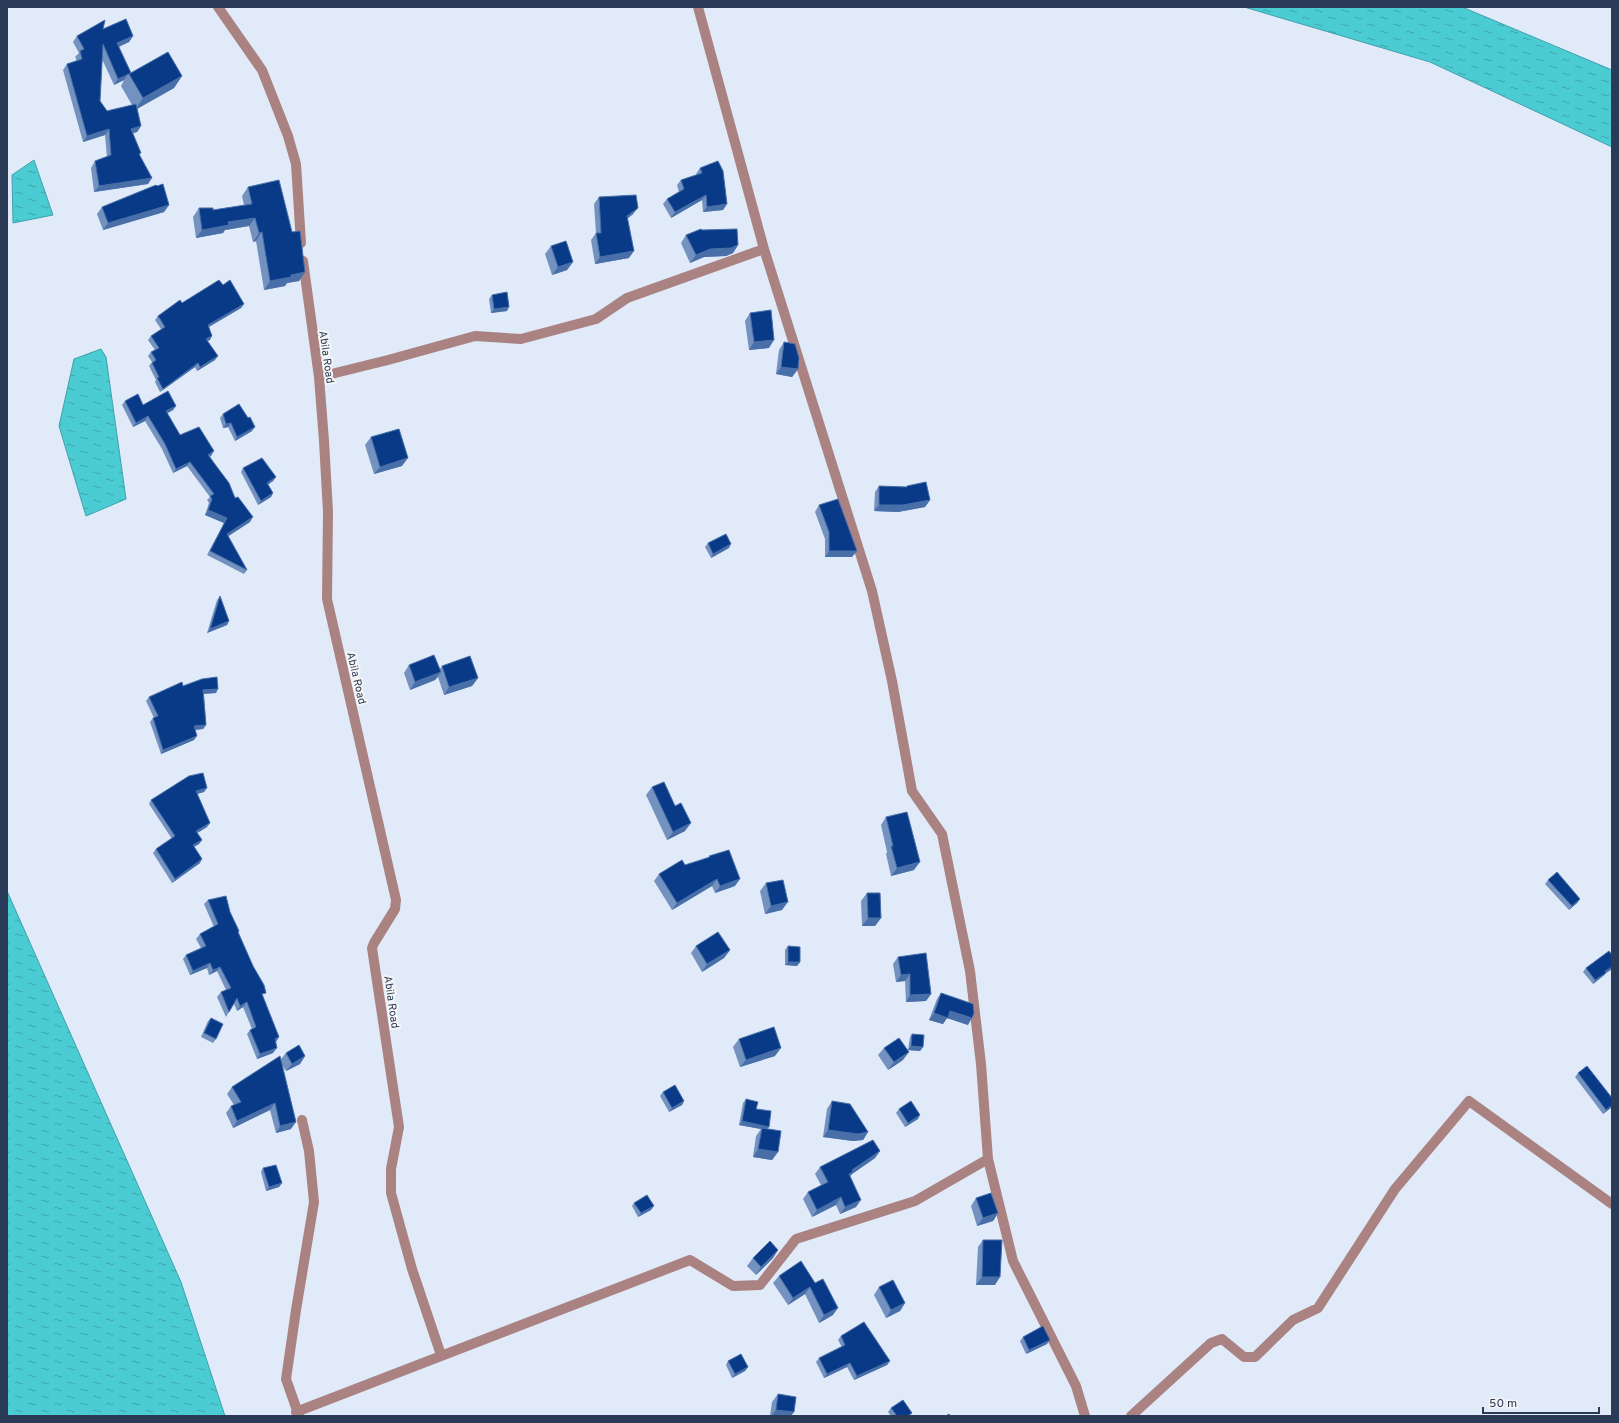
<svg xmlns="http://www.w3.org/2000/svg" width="1619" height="1423" font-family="Overpass,sans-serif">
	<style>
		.water { fill: url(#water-ripples); stroke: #41a0ad }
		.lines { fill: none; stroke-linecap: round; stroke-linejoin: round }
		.minor { stroke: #a98281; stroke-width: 10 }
		.wall { fill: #7492c0; fill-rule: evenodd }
		.shaded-wall { fill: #496fa9 }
		.building { fill: #083a87; stroke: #496fa9 }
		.labels { text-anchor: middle; stroke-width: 4; stroke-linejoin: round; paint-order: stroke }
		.street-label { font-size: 11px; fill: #2a3b57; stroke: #f6f6f6 }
	</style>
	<defs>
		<pattern id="water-ripples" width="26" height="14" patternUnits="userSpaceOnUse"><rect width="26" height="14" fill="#4bcbd2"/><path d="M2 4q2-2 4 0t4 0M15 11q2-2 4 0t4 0" fill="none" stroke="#3fa6ad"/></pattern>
	</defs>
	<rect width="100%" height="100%" fill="#e1eaf8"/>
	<path class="water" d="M1244,7H1462L1612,70V147L1430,62Z
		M34,160L53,215L13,223L12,175Z
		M101,349L106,357L126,499L86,516L59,426L74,359Z
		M7,891L181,1282L225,1416H7Z"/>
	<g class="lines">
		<path class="minor" d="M218,7L262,70L288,136L296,164L301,243
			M698,7L764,249L872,591L892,681L912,791L942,834L970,971L981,1064L988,1159L1013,1261L1076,1386L1085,1416
			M303,261L319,377L324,441L328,512L327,599L396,900L395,909L374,943L372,948L399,1127L391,1169V1193L412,1269L441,1355
			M319,377L388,360L475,336L521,339L596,319L627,298L764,249
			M296,1412L690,1260L733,1286L760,1285L796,1239L915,1201L988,1159
			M299,1416L286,1379L296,1310L314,1202L309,1151L302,1120
			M1131,1416L1211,1343L1222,1339L1244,1357H1255L1293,1320L1318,1308L1395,1189L1469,1101L1612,1204"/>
	</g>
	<path class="wall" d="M103,29L133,36L129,42L119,47L131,73L182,76L174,88L137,109L141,126L137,132L133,133L140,155L148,184L94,192L91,168L95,161L107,157L105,135L83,142L63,70L67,64L77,61L75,57L79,53L73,42L77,36ZM102,59L114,85L124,80L121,86L132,105L107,111L100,101Z
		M700,168L727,204L723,210L703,212L702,200L671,218L663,204L667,199L679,192L677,185L681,180L697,175L696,174Z
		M248,187L292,232L305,272L299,281L287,283L285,286L264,290L256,241L253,242L249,226L225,230L223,233L196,238L193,217L199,208L213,210L244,205L242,196Z
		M599,197L633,214L627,219L629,258L595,264L591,240L596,233L594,204Z
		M169,205L164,212L103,230L97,214L102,207Z
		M702,230L738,245L733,253L726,256L704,257L690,263L681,243L686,235Z
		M551,246L573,262L567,270L552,275L545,254Z
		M223,285L244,304L241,308L209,327L210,340L207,341L215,360L197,371L195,367L160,392L155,382L156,380L149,366L152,362L148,356L151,352L155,350L148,340L151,336L161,329L155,320L158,316L182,303Z
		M492,295L507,311L491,313L489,299Z
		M750,313L769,348L749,350L745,321Z
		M784,342L798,369L792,377L776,374L779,350Z
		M125,401L143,405L176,406L173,410L167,413L180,435L211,456H210L235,498L250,522L228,536L247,570L244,574L207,555L224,523L205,515L209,503L207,500L210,497L187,466L173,473L162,449L145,421L133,427L122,405Z
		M223,414L252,431L235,441L228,427L223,428L220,418Z
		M371,437L402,466L374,474L365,445Z
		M243,468L276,477L273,481L268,484L273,493L271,497L258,505L241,472Z
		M879,486L906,487L907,486L930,500L925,507L898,512L874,511L875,492Z
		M819,505L852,557H825V539L815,512Z
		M708,543L729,548L711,558L705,547Z
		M220,596L229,621L227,625L207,633L217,600Z
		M409,665L440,669L442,666L478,678L472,686L444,695L438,677L435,680L410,690L404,673Z
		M183,686L216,693L204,694L206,725L203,729L195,730L194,740L161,754L150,722L153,718H154L146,701L149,697Z
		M652,787L675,806L685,831L667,840L646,795Z
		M207,788L204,792L197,794L207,827L197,833L202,840L199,844L194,847L200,863L172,883L153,853L156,849L172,839L149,804L151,800Z
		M886,817L914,870L891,876L886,854L887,852L881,825Z
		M709,856L735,886L715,893L712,886L672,910L654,881L659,874L708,858Z
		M1548,880L1580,899L1577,903L1569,910L1545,884Z
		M766,883L782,910L765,914L760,891Z
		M867,893L881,918L875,926H862L861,901Z
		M208,900L230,912L239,931L238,932L263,997L276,1042H275L273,1053L257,1059L247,1034L250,1030L252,1029L243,1007L237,1011L234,1004L229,1012L226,1017L217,997L221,992L226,990L217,971L209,975L207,968L190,975L183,959L186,955L201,948L196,939L200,934L214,927L204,904Z
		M696,946L730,950L724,958L702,972L691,953Z
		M788,946L800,962L797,966L785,965V950Z
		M1612,955V969L1606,973L1603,976L1593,984L1583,972L1586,968Z
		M898,957L931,994L926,1001L906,1002L905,981L896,982L893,964Z
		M941,993L968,1025L947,1018L943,1024L929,1020L937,999Z
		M211,1018L216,1039L213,1043L201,1037L208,1021Z
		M912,1034L923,1047L920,1051L908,1050L910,1037Z
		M739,1039L775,1056L740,1067L733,1047Z
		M884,1048L903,1060L888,1070L878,1055Z
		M286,1053L305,1056L300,1064L286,1071L282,1065L291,1129L276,1133L270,1110L233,1128L226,1113L231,1106L234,1105L227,1094L232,1087L281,1059Z
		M1578,1073L1612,1107L1603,1114L1575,1077Z
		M663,1092L684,1101L682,1105L669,1112L660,1096Z
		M746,1099L756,1109L767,1129L778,1152L772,1160L753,1157L756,1136L761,1129L739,1125L743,1103Z
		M832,1101L868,1132L863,1140L853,1141L823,1137L827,1109Z
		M899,1109L918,1119L905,1127L896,1113Z
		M880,1151L875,1158L852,1174L850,1176L856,1207L840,1214L836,1205L812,1217L803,1199L808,1192L821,1185L815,1174L820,1167Z
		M263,1168L282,1183L279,1187L266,1191L261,1172Z
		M976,1198L998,1213L993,1221L977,1226L971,1206Z
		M634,1203L651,1210L638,1217L632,1206Z
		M983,1240L995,1285H976L978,1247Z
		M778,1250L773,1258L756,1275L747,1266L753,1258Z
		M801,1261L833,1315L819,1323L805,1294L788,1305L773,1283L779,1276Z
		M879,1287L905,1303L900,1311L886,1318L874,1295Z
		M841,1336L890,1361L887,1365L854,1380L847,1367L824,1378L816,1362L819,1358L842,1347L838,1340Z
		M1023,1337L1047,1344L1026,1354L1020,1341Z
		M728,1361L748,1367L745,1371L732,1378L726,1365Z
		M778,1394L791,1416H770L772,1402Z
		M891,1408L912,1413L910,1416H891L888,1412Z"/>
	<path class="shaded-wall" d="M133,36L129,42L113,49L117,43Z
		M128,74L124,80L114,85L118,79Z
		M182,76L174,88L135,110L143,98Z
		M141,126L137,132L127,135L131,129Z
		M109,129L105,135L83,142L87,136Z
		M152,178L148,184L94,192L99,186Z
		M706,195L702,200L671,218L675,212Z
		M727,204L723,210L703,212L707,207Z
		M169,205L164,212L103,230L108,223Z
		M638,208L633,214L622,223L627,216Z
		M255,218L249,226L225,230L223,233L196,238L202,230L228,222Z
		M262,232L256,241L253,242L259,233Z
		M738,245L733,253L726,256L704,257L690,263L696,255L710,249Z
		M634,251L629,258L595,264L600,257Z
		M573,262L567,270L552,275L558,267Z
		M305,272L299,281L287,283L285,286L264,290L270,281L291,275Z
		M244,304L241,308L205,329L208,325Z
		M509,307L507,311L491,313L494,309Z
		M212,336L210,340L203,343L206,339Z
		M774,340L769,348L749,350L754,342Z
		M218,356L215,360L197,371L200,367Z
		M198,363L195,367L160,392L163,389Z
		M781,367L798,369L792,377L776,374Z
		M176,406L173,410L163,416L166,411Z
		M148,416L145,421L133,427L136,423Z
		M231,423L228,427L223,428L226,424Z
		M255,427L252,431L235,441L237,437Z
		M214,451L211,456L205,459L208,455Z
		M408,458L402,466L374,474L380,467Z
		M190,462L187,466L173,473L176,469Z
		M276,477L273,481L265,487L267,483Z
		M273,493L271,497L258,505L261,501Z
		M930,500L925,507L898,512L874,511L879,505Z
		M208,510L227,518L224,523L205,515Z
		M253,517L250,522L224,539L227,534Z
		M731,544L729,548L711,558L713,554Z
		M829,551H857L852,557H825Z
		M229,621L227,625L207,633L210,629Z
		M441,672L435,680L410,690L415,682Z
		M478,678L472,686L444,695L449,687Z
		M218,689L216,693L201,694L203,690Z
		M206,725L203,729L191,730L194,726Z
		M197,736L194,740L161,754L163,750Z
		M207,788L204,792L193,795L196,791Z
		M210,823L207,827L194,835L196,831Z
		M691,823L685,831L667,840L673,832Z
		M202,840L199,844L190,849L193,845Z
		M202,859L200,863L172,883L175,879Z
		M920,862L914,870L891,876L897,868Z
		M717,879L712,886L672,910L677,903Z
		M740,879L735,886L715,893L720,886Z
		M1580,899L1577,903L1569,910L1572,906Z
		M788,902L782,910L765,914L771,906Z
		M868,918H881L875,926H862Z
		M730,950L724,958L702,972L707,964Z
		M788,962H800L797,966L785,965Z
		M210,963L207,968L190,975L193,971Z
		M220,967L217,971L209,975L213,970Z
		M1612,967V969L1606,973L1603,976L1593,984L1595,980L1605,971Z
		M910,974L905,981L896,982L901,975Z
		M931,994L926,1001L906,1002L910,995Z
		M247,1002L243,1007L237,1011L240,1006Z
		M950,1011L972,1018L968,1025L947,1018L943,1024L929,1020L934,1013Z
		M279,1037L276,1042L271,1044L275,1039Z
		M911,1046L923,1047L920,1051L908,1050Z
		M277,1048L273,1053L257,1059L260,1054Z
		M781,1048L775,1056L740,1067L746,1060Z
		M909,1052L903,1060L888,1070L894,1062Z
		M305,1056L300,1064L286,1071L292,1064Z
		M684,1101L682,1105L669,1112L672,1108Z
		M275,1103L270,1110L233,1128L237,1121Z
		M1612,1105V1107L1603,1114L1606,1110Z
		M920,1115L918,1119L905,1127L908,1123Z
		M742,1121L769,1127L766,1130L762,1128L761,1129L739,1125Z
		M296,1122L291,1129L276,1133L280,1126Z
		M828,1130L868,1132L863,1140L853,1141L823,1137Z
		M758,1149L778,1152L772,1160L753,1157Z
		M880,1151L875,1158L852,1174L848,1179L844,1181L852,1170Z
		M282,1183L279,1187L266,1191L269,1187Z
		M841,1197L836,1205L812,1217L817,1210Z
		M861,1200L856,1207L840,1214L845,1207Z
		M654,1206L651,1210L638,1217L641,1213Z
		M998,1213L993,1221L977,1226L983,1218Z
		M778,1250L773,1258L756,1275L761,1267Z
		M982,1277H1000L995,1285H976Z
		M810,1287L805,1294L788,1305L793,1298Z
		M905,1303L900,1311L886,1318L891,1310Z
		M838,1308L833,1315L819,1323L824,1315Z
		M1050,1340L1047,1344L1026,1354L1029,1350Z
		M890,1361L887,1365L854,1380L857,1376Z
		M850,1363L847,1367L824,1378L827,1374Z
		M748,1367L745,1371L732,1378L735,1374Z
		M776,1410L794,1412L791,1416H771Z"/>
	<path class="building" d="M126,19L133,36L117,43L131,73L118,79L103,44L100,101L107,111L136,104L141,126L131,129L141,153L139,154L152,178L99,186L95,161L111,155L109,129L87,136L67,64L82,59L80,51L84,49L77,36L105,20L103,29Z
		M168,52L182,76L143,98L129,74Z
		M718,161L723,171L727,204L707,207L706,195L675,212L667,199L684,189L681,180L702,173L700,168Z
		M279,180L292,232L300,231L305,272L291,275V277L270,281L262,232L259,233L255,218L228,222L229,225L202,230L199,208H213V210L252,204L248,187Z
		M163,184L169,205L108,223L102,207L156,185L157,186Z
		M636,195L638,208L627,216L634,251L600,257L596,233H601L599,197Z
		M701,229L702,230L737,229L738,245L731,248L710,249L696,255L686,235Z
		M566,241L573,262L558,267L551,246Z
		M219,280L223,285L230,280L244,304L208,325L212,336L206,339L218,356L200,367L198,363L163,389L157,378L159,377L152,363L156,360L151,352L159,348L151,336L165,327L158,316L180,300L182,303Z
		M507,292L509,307L494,309L492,295Z
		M771,310L774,340L754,342L750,313Z
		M784,342L795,344L799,358L798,369L781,367Z
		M168,391L176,406L166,411L180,435L199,427L214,451L208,455L229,483L235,498L238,497L253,517L227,534L247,570L210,551L227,518L208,510L212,499L210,496L214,494L190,462L176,469L165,444L148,416L136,423L125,401L138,394L143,405Z
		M239,404L248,418L250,417L255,427L237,437L231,423L226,424L223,414Z
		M399,429L408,458L380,467L371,437Z
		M262,458L276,477L267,483L273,493L261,501L243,468Z
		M926,482L930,500L903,505H879V486L907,487V486Z
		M838,499L857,551H829V532L819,505Z
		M726,534L731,544L713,554L708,543Z
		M220,596L229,621L210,629Z
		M434,655L441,672L415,682L409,665Z
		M470,656L478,678L449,687L442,666Z
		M217,677L218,689L203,690L206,725L194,726L197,736L163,750L153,718L158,716L149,697L182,682L183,686L202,679Z
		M203,773L207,788L196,791L210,823L196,831L202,840L193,845L202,859L175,879L156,849L175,836L151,800L189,776Z
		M664,782L675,806L681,803L691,823L673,832L652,787Z
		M907,812L920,862L897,868L891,846H893L886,817Z
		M729,850L740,879L720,886L717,879L677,903L659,874L682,860L685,865L710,857L709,856Z
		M1557,872L1580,899L1572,906L1548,880Z
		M783,880L788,902L771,906L766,883Z
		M867,893H880L881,918H868Z
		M226,896L230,912L239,931L238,932L253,966L264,985L266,993L262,994L279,1037L275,1039L277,1048L260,1054L250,1030L256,1027L247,1002L240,1006L237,998L229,1012L221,992L231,988L220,967L213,970L210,963L193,971L186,955L206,946L200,934L218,924L208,900Z
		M718,932L730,950L707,964L696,946Z
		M788,946L800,947V962H788Z
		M1609,951L1612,955V967L1605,971L1606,973L1595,980L1586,968Z
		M926,953L931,994L910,995V974L901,975L898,957Z
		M941,993L973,1004L974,1013L972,1018L950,1011L948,1018L934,1013Z
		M211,1018L223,1024L216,1039L204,1033Z
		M774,1027L781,1048L746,1060L739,1039Z
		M912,1034L924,1035L923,1047L911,1046Z
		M899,1038L909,1052L894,1062L884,1048Z
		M299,1045L305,1056L292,1064L286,1053Z
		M280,1056L296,1122L280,1126L275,1103L237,1121L231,1106L241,1102L232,1087Z
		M1587,1066L1612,1098V1105L1606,1110L1578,1073Z
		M675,1085L684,1101L672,1108L663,1092Z
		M746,1099L758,1102L756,1109L771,1111L769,1127L742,1121Z
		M832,1101L850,1104L868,1132L858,1134L828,1130Z
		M911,1101L920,1115L908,1123L899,1109Z
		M762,1128L781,1131L778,1152L758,1149Z
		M873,1140L880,1151L852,1170L853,1172L849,1174L861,1200L845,1207L841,1197L817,1210L808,1192L828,1182L820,1167Z
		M276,1165L282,1183L269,1187L263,1168Z
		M991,1193L998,1213L983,1218L976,1198Z
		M647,1195L654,1206L641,1213L634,1203Z
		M983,1240H1002L1000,1277H982Z
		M770,1241L778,1250L761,1267L753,1258Z
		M801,1261L815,1283L823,1279L838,1308L824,1315L810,1287L793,1298L779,1276Z
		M893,1280L905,1303L891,1310L879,1287Z
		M864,1322L890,1361L857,1376L850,1363L827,1374L819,1358L845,1345L841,1336Z
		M1043,1326L1050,1340L1029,1350L1023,1337Z
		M741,1354L748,1367L735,1374L728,1361Z
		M778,1394L796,1397L794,1412L776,1410Z
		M903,1400L912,1413L907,1416H897L891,1408Z
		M949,1414L951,1416H946Z"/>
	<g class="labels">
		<g class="street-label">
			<text transform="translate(327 357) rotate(82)" y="4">Abila Road</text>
			<text transform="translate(357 678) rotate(77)" y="4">Abila Road</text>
			<text transform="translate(392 1002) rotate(82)" y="4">Abila Road</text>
		</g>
	</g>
	<rect width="1619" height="1423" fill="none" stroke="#2a3b57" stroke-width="16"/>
	<path d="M1483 1407v6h116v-6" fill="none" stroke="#2a3b57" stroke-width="2"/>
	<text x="1489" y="1407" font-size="12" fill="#2a3b57" stroke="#f6f6f6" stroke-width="3" paint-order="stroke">50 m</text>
</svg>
